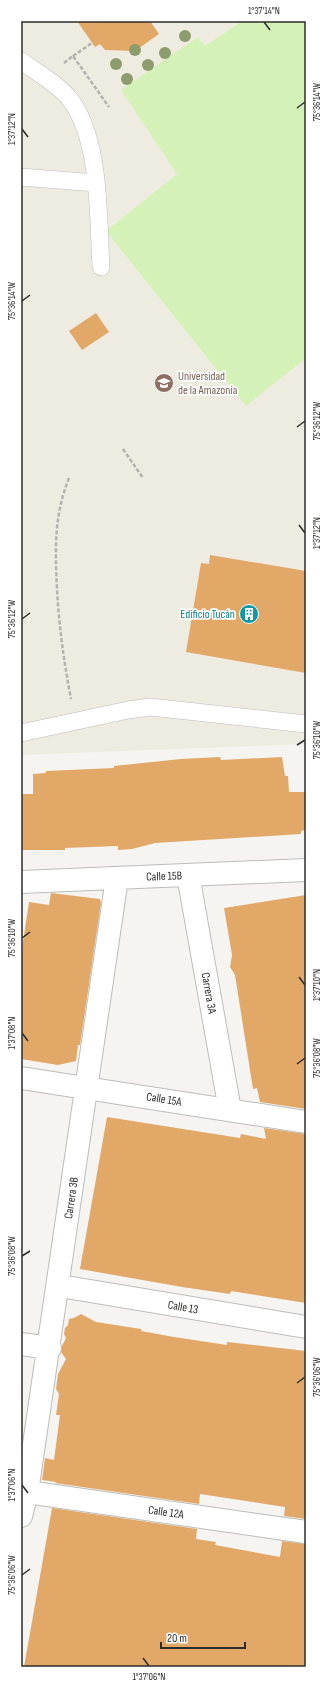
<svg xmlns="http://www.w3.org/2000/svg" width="327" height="1688" font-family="'Sofia Sans Condensed',sans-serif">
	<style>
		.built { fill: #eeece1 }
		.green { fill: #d4f1b7 }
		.building { fill: #e2a868 }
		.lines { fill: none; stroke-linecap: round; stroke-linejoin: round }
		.service-casing { stroke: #bcbcb9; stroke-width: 18 }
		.minor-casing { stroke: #bcbcb9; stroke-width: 24 }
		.path { stroke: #b3b2b0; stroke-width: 2.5; stroke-dasharray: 4 2; stroke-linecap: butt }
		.service { stroke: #fff; stroke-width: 17 }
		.minor { stroke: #fff; stroke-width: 22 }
		.tree { fill: #8c9c6c }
		.ticks { fill: none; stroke: #2c2c2b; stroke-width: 1.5 }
		.labels { text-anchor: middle; stroke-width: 3.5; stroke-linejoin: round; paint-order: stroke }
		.education-label { font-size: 12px; fill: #785e54; stroke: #fff; text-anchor: start }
		.culture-label { font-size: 12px; fill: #0d838f; stroke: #fff; text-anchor: end }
		.street-label { font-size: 12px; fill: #2c2c2b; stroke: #fff }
		.neatline { fill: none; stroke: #2c2c2b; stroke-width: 1.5 }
		.ticks-label { font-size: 10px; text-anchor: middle; fill: #2c2c2b }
	</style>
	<rect width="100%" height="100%" fill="#f5f4f1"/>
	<path class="built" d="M21,21H306V744L21,755Z"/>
	<path class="green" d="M242,21H306V358L246,406L106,231L177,174L121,90L198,37L205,46Z"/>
	<path class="building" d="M77,21H150L159,34L135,51L105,50L100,44L95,47Z
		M96,313L109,332L82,350L69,331Z
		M210,555L306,571V673L186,652L201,563L209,564Z
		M220,757L221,760L282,757L285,776H288L289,792H306V830L301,831V834L155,843L132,849L118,850V846L65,848V850H21V794H33V774L46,773V771L114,768V766L181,759Z
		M51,893L100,899L101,903L80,1045H78L76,1061L58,1065L21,1059V955L29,902L49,905Z
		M306,895V1109L260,1102L257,1088L253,1089L235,975L230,967L232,955L224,908Z
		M107,1117L240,1138L241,1134L266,1139L264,1128L306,1134V1303L231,1291L230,1294L182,1287L80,1269Z
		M81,1314L96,1322L141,1329V1331L174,1337L227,1345V1342L306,1351V1519L284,1516L285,1507L200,1494L199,1504L55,1483L56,1482L42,1480L45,1458L54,1460L60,1415H56L59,1394L56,1389L58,1374L66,1359L61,1352L62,1346L66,1338L64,1334L65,1328L68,1325L69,1319L74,1318Z
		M52,1508L197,1529L196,1539L216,1542L215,1545L280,1557L282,1541L306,1544V1667H24Z"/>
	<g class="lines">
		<defs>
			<path id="service" d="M21,61C38,73 56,83 69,98C101,138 98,217 101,267
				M21,177L96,183
				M21,733L128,710L150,707L306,724"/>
			<path id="minor" d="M188,875L230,1110
				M21,882L306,870
				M21,1078L306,1122
				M60,1286L306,1327
				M21,1344L50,1348
				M27,1492L306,1532
				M21,1516L27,1492C59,1287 87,1082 117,878"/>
		</defs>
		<use href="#service" class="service-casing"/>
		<use href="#minor" class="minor-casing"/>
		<path class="path" d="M73,56L92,43
			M64,63L73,56L109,107
			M123,449L143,478
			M69,478C54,515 55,550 57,589C59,627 64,662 71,699"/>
		<use href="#service" class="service"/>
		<use href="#minor" class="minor"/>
	</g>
	<g class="tree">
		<circle cx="185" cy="36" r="6"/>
		<circle cx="135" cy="50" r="6"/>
		<circle cx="165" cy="53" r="6"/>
		<circle cx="116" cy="64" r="6"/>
		<circle cx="148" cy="65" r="6"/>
		<circle cx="127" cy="79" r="6"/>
	</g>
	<path class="ticks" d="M264,22L270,30M297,108L305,102M22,129L28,137M22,301L30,295M297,427L305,421M299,525L305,533M22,619L30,613M297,745L305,740M22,938L30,932M299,977L305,985M22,1033L28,1041M297,1064L305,1058M22,1256L30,1251M297,1383L305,1377M22,1485L28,1493M22,1575L30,1569M143,1658L149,1666"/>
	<defs>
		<symbol id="university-disc" viewBox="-11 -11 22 22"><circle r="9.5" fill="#8d6e63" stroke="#fff"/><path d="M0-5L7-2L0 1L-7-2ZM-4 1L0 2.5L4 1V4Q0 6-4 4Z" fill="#fff"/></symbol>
		<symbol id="building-disc" viewBox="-11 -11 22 22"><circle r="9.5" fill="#0f9aa8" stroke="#fff"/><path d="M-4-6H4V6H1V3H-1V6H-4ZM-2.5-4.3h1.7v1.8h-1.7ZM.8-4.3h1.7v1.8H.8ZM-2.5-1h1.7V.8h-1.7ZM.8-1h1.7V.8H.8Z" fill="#fff"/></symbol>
	</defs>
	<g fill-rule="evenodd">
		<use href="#university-disc" x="153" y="372" width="22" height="22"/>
		<use href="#building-disc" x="238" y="603" width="22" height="22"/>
	</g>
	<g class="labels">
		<g class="education-label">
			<text x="178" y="380">Universidad<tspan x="178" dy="14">de la Amazonia</tspan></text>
		</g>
		<g class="culture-label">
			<text x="235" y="618">Edificio Tucán</text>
		</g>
		<g class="street-label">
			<text transform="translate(164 876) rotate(-2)" y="4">Calle 15B</text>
			<text transform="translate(209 993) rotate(80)" y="4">Carrera 3A</text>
			<text transform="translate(164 1099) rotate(9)" y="4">Calle 15A</text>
			<text transform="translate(71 1198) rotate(-82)" y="4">Carrera 3B</text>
			<text transform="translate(183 1307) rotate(10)" y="4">Calle 13</text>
			<text transform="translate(166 1512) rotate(8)" y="4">Calle 12A</text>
		</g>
	</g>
	<rect width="327" height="1688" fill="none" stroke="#ffffff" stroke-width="44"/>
	<path d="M161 1642v6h84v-6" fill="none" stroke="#2c2c2b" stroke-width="2"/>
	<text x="167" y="1642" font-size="12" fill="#2c2c2b" stroke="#ffffff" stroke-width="3" paint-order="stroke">20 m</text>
	<rect x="22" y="22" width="283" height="1644" class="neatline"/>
	<g class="ticks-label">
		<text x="264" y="14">1°37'14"N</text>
		<text transform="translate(316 102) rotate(-90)" y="4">75°36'14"W</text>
		<text transform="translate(11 129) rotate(-90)" y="4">1°37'12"N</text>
		<text transform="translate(11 301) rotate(-90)" y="4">75°36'14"W</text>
		<text transform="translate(316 421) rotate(-90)" y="4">75°36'12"W</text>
		<text transform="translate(316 533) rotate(-90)" y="4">1°37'12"N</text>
		<text transform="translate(11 619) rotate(-90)" y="4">75°36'12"W</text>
		<text transform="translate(316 740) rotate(-90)" y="4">75°36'10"W</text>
		<text transform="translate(11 938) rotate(-90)" y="4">75°36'10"W</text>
		<text transform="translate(316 985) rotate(-90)" y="4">1°37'10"N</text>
		<text transform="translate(11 1033) rotate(-90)" y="4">1°37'08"N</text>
		<text transform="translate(316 1058) rotate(-90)" y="4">75°36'08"W</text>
		<text transform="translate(11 1256) rotate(-90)" y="4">75°36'08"W</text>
		<text transform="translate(316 1377) rotate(-90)" y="4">75°36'06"W</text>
		<text transform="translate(11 1485) rotate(-90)" y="4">1°37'06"N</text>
		<text transform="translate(11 1575) rotate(-90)" y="4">75°36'06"W</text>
		<text x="149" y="1680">1°37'06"N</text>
	</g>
</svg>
